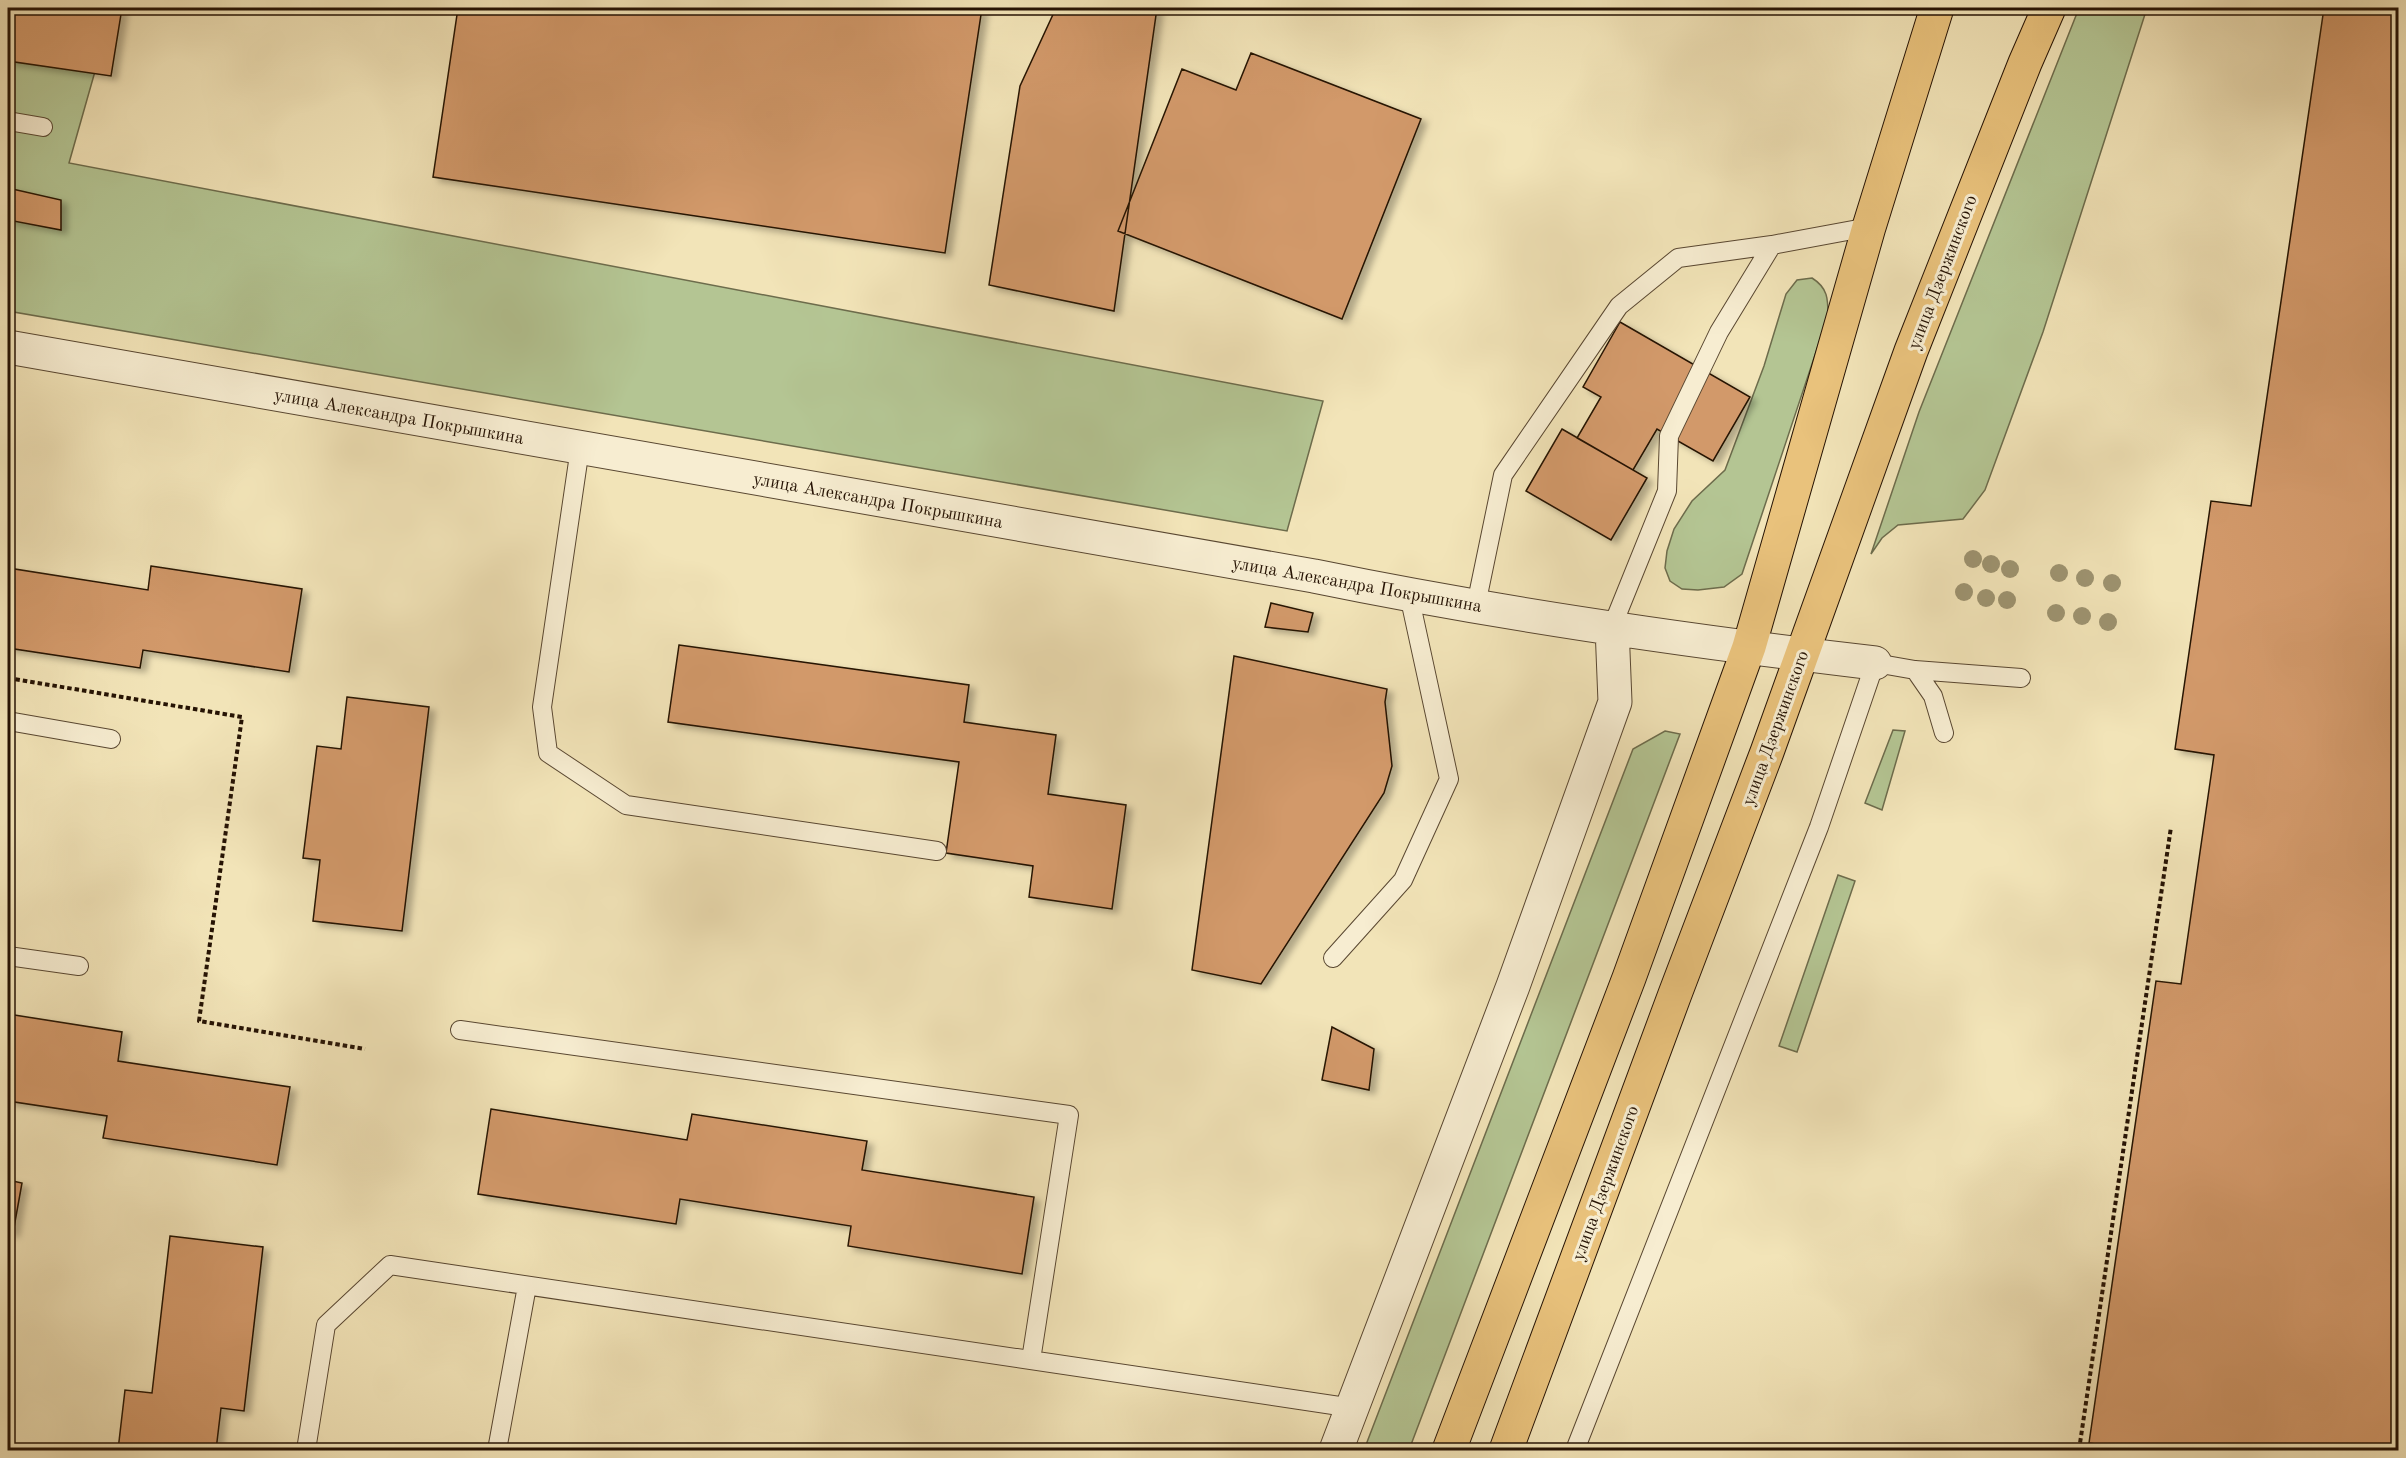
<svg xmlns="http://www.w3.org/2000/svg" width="2406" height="1458" font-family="'Old Standard TT',serif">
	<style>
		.green { fill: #b4c593; stroke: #6d6c4c; stroke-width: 1.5 }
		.building { fill: #d2996b; stroke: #261304; stroke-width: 1.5; filter: url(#shadow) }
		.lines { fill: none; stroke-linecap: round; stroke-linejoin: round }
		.service-casing { stroke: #594731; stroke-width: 20 }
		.minor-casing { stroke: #594731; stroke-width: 35 }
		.primary-casing { stroke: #261304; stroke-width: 35 }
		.path { stroke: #261304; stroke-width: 4; stroke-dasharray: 4.5 3; stroke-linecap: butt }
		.service { stroke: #f7edd1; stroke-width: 18 }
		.minor { stroke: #f7edd1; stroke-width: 33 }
		.primary { stroke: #e9c27c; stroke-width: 33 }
		.tree { fill: #9d9370 }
		.labels { text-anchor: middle; stroke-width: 6; stroke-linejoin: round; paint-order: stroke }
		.street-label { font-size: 18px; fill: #261304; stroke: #f7edd1 }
	</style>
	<defs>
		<filter id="shadow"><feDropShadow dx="6" dy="4" stdDeviation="3" flood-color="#0004"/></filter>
	</defs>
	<rect width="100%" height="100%" fill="#f2e4b8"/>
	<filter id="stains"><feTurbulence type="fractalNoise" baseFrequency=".00333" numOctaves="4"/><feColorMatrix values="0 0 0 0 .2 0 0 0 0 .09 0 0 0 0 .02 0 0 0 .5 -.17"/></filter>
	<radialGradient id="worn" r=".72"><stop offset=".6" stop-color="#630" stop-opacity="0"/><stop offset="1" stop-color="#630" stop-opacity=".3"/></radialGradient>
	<path class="green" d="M8,8H113L69,163L1323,401L1287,531L8,311Z
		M2079,8H2147L2043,332L1985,490L1963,519L1898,525L1882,538L1871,554L1919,412Z
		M1812,278C1828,288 1828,299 1828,316L1742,574L1724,587L1698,590L1682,589L1670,581L1665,568L1667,551L1674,529L1692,501L1725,470L1764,366L1786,294L1797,280Z
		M1893,730L1905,731L1882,810L1865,803Z
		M1665,731L1680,734L1409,1450H1364L1633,749Z
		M1838,875L1855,881L1797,1052L1779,1046Z"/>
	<path class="building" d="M8,8H122L111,76L8,61Z
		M458,8H982L945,253L433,177Z
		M1056,8H1157L1114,311L989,285L1020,86Z
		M2324,8H2398V1450H2109L2110,1446L2089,1443L2156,981L2181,984L2214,755L2175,749L2211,501L2251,506Z
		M1251,53L1421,119L1342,319L1118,231L1182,69L1236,90Z
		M8,188L61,200V230L8,220Z
		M1620,322L1750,397L1713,461L1657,429L1633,470L1577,438L1601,397L1583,387Z
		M1562,429L1647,478L1611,540L1526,491Z
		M151,566L302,589L289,672L143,650L140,668L8,648V568L148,590Z
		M1271,603L1313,613L1308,632L1265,627Z
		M679,645L969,685L964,722L1056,735L1048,794L1126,805L1112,909L1029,897L1033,866L946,853L959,762L668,722Z
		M1234,656L1387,689L1385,702L1392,766L1384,793L1261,984L1192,970Z
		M347,697L429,707L402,931L313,921L320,860L303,858L317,746L341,749Z
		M8,1014L122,1032L118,1061L290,1087L277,1165L103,1138L107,1116L8,1101Z
		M1332,1027L1374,1049L1369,1090L1322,1080Z
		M491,1109L687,1140L692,1114L867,1141L862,1170L1034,1197L1022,1274L848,1246L851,1226L680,1199L676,1224L478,1194Z
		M8,1180L22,1183L13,1233L8,1232Z
		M170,1236L263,1247L244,1411L221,1408L216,1450H118L125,1390L152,1393Z"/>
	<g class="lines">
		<defs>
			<path id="service" d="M8,121L43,127
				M580,448L542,707L548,753L626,805L937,851
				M1476,605L1503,475L1619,306L1678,258L1772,245L1869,227
				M1612,627L1667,491L1669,436L1719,332L1772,245
				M1915,670L1933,696L1944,733
				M8,721L111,739
				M8,956L79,966
				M1333,958L1403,880L1449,779L1409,595
				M460,1030L1069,1115L1031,1360
				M306,1450L326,1325L390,1265L1353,1408
				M497,1450L527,1286
				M1575,1450L1819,827L1875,663L1915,670L2021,678"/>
			<path id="minor" d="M8,347L1314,576C1499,614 1687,641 1875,663
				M1336,1450L1513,986L1615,702L1612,627"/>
			<path id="primary" d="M1449,1450L1629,978L1749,647L1869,227L1937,8
				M1506,1450L1675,994L1767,752L1911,351L2025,63L2049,8"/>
		</defs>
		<use href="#service" class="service-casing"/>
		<use href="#minor" class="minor-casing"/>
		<use href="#primary" class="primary-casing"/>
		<path class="path" d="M8,678L242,717L199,1021L365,1049
			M2079,1450L2171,827"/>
		<use href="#service" class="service"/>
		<use href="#minor" class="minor"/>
		<use href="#primary" class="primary"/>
	</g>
	<g class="tree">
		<circle cx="1973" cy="559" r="9"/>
		<circle cx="1991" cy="564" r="9"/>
		<circle cx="2010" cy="569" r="9"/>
		<circle cx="2059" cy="573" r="9"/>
		<circle cx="2085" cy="578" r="9"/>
		<circle cx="2112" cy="583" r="9"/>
		<circle cx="1964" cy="592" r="9"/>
		<circle cx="1986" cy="598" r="9"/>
		<circle cx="2007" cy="600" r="9"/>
		<circle cx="2056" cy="613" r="9"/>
		<circle cx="2082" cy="616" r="9"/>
		<circle cx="2108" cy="622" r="9"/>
	</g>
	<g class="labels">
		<g class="street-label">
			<text transform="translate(1942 272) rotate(-69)" y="6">улица Дзержинского</text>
			<text transform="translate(399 416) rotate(10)" y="6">улица Александра Покрышкина</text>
			<text transform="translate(878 500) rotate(10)" y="6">улица Александра Покрышкина</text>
			<text transform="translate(1357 584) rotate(10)" y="6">улица Александра Покрышкина</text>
			<text transform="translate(1775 728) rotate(-70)" y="6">улица Дзержинского</text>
			<text transform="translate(1605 1183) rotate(-70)" y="6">улица Дзержинского</text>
		</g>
	</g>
	<rect width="2406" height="1458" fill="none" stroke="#f2e4b8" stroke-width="30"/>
	<rect x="9" y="9" width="2388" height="1440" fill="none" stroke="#261304" stroke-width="3"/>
	<rect x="15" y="15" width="2376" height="1428" fill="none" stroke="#261304" stroke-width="1.5"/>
	<rect width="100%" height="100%" filter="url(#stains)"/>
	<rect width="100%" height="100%" fill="url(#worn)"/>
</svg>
